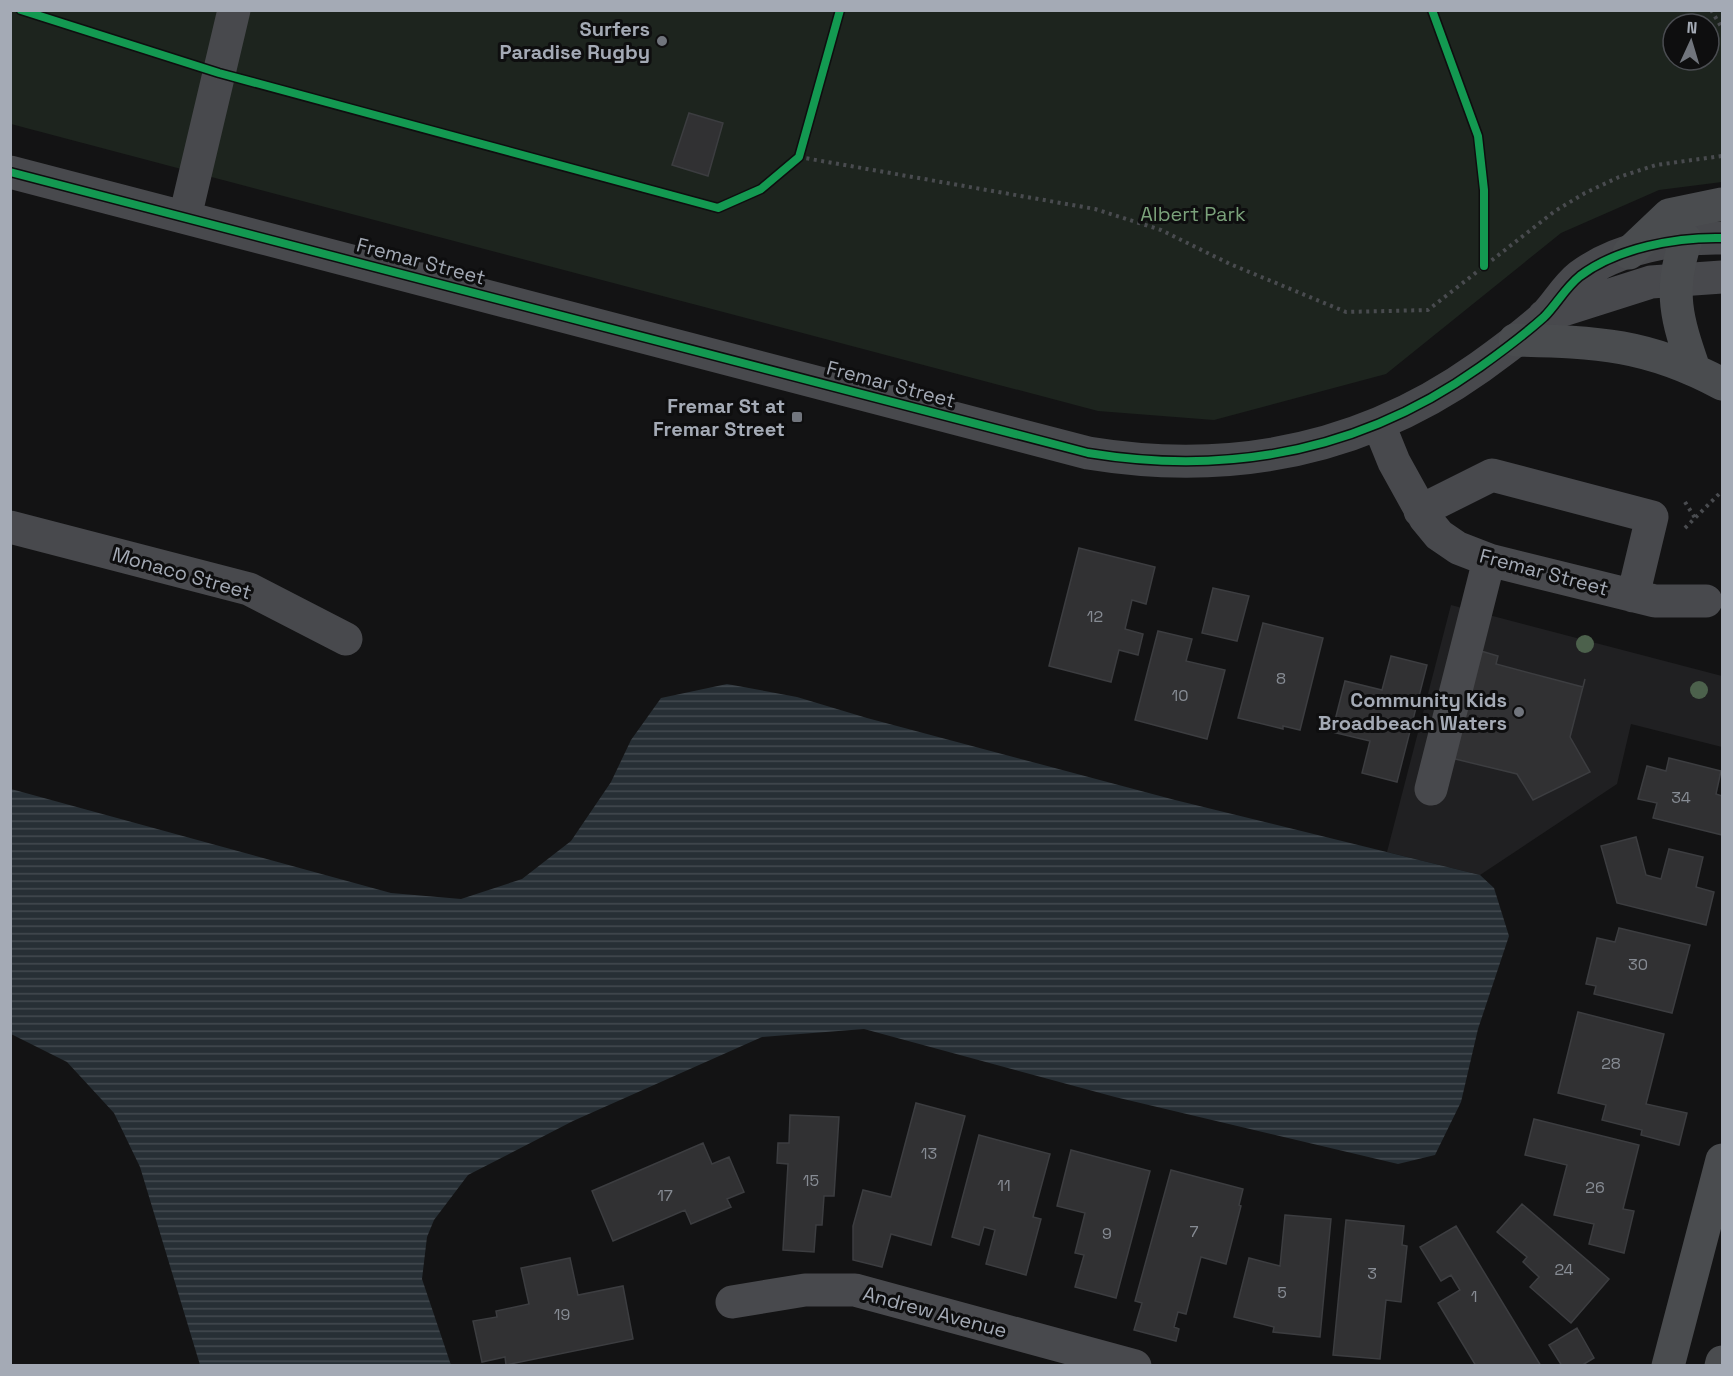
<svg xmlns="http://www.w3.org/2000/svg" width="1733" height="1376" font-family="'Space Grotesk',sans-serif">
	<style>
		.built { fill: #202022 }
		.green { fill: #1d241e; fill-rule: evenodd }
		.water { fill: url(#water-rules) }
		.building { fill: #313133; stroke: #3c3d40; stroke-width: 1.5 }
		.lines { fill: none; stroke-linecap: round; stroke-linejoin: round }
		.path { stroke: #494b4f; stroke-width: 4; stroke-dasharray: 3 4.5; stroke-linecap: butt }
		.minor { stroke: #48494d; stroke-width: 33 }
		.major { stroke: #4a4c4f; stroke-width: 33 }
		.cycleway-casing { stroke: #0e0e0f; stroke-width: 11 }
		.cycleway { stroke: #139951; stroke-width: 8 }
		.tree { fill: #4c614c }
		.poi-dot { fill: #71757d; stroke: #0e0e0f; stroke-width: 2 }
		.labels { text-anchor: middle; stroke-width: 6; stroke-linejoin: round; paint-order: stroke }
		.number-label { font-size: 16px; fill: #878c94 }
		.poi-label { font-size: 20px; font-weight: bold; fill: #a4aab5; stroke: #0e0e0f; text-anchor: end }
		.park-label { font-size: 20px; fill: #7aa17a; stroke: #0e0e0f }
		.street-label { font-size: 20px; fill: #a4aab5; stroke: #0e0e0f }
	</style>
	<defs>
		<pattern id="water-rules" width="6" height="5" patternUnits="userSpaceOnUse" patternTransform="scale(1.5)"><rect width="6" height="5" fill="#272f35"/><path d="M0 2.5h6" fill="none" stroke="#434a50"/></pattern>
	</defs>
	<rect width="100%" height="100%" fill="#131314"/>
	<path class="built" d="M1451,605L1722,676V747L1631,724L1617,784L1480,875L1387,852Z"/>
	<path class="green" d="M10,11H1722V182L1659,190L1561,233L1386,374L1214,420L1098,411L11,124ZM1673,24H1709V60H1673Z"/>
	<path class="water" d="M727,684L797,697L867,718L1175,800L1480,875L1494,888L1509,936L1478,1029L1461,1102L1435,1155L1398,1164L1115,1097L864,1029L762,1037L573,1121L468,1175L434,1220L427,1237L422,1279L451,1365H200L140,1167L114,1113L67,1062L11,1034V789L391,893L461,899L522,879L571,841L611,782L631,740L661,698Z"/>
	<path class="building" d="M689,113L723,123L708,176L672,165Z
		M1079,548L1155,567L1146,604L1132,600L1125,629L1143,634L1138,655L1119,650L1111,682L1049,666Z
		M1213,588L1249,596L1237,641L1202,633Z
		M1263,623L1323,638L1300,730L1283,726V729L1238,718Z
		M1158,631L1192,639L1186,661L1225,670L1207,739L1135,720Z
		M1481,651L1498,656L1496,664L1583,687L1585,679L1570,737L1590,772L1533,800L1517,774L1451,758Z
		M1391,656L1427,665L1397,782L1362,773L1370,741L1332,732L1345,681L1382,690Z
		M1669,758L1721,771L1716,794L1722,796V835L1653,818L1657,803L1638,799L1647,766L1666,771Z
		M1636,837L1646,875L1661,879L1669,849L1703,857L1696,887L1714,892L1706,925L1617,903L1601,846Z
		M1619,928L1690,945L1672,1013L1594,994L1596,986L1586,984L1597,938L1615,942Z
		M1578,1012L1664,1034L1646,1104L1687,1113L1679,1145L1641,1135L1642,1130L1602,1120L1606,1105L1558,1093Z
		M916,1103L965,1116L931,1245L891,1234L882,1267L853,1260V1226L863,1190L891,1197Z
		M790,1115L839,1117L834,1196H824L822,1225H816L814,1252L783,1250L788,1164L777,1163L778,1143H789Z
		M1534,1119L1639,1145L1623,1209L1634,1211L1624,1253L1589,1244L1594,1224L1554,1215L1567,1165L1525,1155Z
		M979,1135L1050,1154L1033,1217L1041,1219L1026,1275L986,1264L995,1230L984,1227L979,1245L952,1237Z
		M703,1143L712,1164L729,1157L744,1192L727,1199L731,1207L691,1224L685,1210L613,1241L592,1191Z
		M1071,1150L1150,1171L1116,1298L1075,1287L1084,1255L1075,1253L1085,1213L1057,1206Z
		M1171,1170L1243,1189L1239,1205L1241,1206L1226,1264L1201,1257L1186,1314L1178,1312L1174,1327L1179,1329L1176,1341L1134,1330L1142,1303L1135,1301Z
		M1522,1204L1609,1279L1571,1323L1530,1287L1539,1277L1523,1262L1527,1257L1497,1232Z
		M1285,1215L1331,1219L1320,1337L1273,1332L1274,1327L1234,1317L1249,1258L1280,1266Z
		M1346,1220L1404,1226L1402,1245L1407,1246L1401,1302L1386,1300L1380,1359L1333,1355Z
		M1456,1226L1541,1366H1476L1438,1303L1460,1290L1451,1275L1441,1281L1420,1247Z
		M570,1258L578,1295L623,1286L633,1339L506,1365L505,1357L482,1362L473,1321L497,1317L496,1311L529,1304L521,1268Z
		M1577,1328L1594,1358L1581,1366H1562L1549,1345Z"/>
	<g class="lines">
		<path class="path" d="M1711,10L1722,28
			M799,157L1095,209L1161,230L1230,264L1346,312L1428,310L1555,211L1585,193L1619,177L1656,165L1722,156
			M1685,502L1695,518
			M1685,528L1722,491"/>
		<path class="minor" d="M10,172L1088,453C1229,476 1362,451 1480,367C1501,352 1524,335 1544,317C1557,304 1565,288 1580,276C1617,248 1676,237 1722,238
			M185,217L234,10
			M1544,316L1651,282L1722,277
			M1379,425L1394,462L1425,518L1439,535L1458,548L1489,560L1655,601H1706
			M1420,511L1492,475L1652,517L1633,596
			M10,527L249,589L346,639
			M1431,789L1489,560
			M732,1302L805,1290H855L1135,1366"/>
		<path class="major" d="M1686,240C1668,291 1677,320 1694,369
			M1629,253L1669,215L1722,204
			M1515,340C1597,342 1648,344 1722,384
			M1668,1366L1722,1160
			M1721,1366L1722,1362"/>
		<defs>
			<path id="cycleway" d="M21,10L219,73L718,208L761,189L799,157L840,10
				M1432,10L1478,136L1484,190V266
				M10,172L1088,453C1229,476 1362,451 1480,367C1501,352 1524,335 1544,317C1557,304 1565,288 1580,276C1617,248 1676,237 1722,238"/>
		</defs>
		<use href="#cycleway" class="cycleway-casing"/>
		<use href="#cycleway" class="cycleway"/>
	</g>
	<g class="tree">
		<circle cx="1585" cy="644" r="9"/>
		<circle cx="1699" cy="690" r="9"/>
	</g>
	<g class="poi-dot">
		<circle cx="662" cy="41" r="6"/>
		<rect x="791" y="411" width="12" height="12" rx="3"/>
		<circle cx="1519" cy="712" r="6"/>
	</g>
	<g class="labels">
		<g class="number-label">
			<text x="1095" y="622">12</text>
			<text x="1281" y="684">8</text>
			<text x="1180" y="701">10</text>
			<text x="1681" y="803">34</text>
			<text x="1638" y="970">30</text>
			<text x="1611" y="1069">28</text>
			<text x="929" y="1159">13</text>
			<text x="811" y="1186">15</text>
			<text x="1004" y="1191">11</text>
			<text x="1595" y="1193">26</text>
			<text x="665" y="1201">17</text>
			<text x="1194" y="1237">7</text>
			<text x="1107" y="1239">9</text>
			<text x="1564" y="1275">24</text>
			<text x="1372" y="1279">3</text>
			<text x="1282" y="1298">5</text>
			<text x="1474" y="1302">1</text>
			<text x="562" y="1320">19</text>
		</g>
		<g class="poi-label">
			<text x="650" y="36">Surfers<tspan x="650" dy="23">Paradise Rugby</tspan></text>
			<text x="785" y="413">Fremar St at<tspan x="785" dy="23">Fremar Street</tspan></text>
			<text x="1507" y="707">Community Kids<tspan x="1507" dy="23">Broadbeach Waters</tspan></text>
		</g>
		<g class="park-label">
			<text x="1193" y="221">Albert Park</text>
		</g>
		<g class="street-label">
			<text transform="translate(421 261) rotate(15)" y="7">Fremar Street</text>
			<text transform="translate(891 384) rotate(15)" y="7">Fremar Street</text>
			<text transform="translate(1544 572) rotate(15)" y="7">Fremar Street</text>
			<text transform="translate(182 573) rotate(16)" y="7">Monaco Street</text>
			<text transform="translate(935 1312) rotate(15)" y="7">Andrew Avenue</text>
		</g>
	</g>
	<rect width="1733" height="1376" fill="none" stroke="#a4aab5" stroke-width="24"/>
	<g transform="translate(1691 42) rotate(4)"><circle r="28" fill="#0e0e0f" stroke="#4a4c51" stroke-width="1.5"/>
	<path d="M0-4.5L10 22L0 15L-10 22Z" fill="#71757d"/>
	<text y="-9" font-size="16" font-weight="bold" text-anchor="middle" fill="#a4aab5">N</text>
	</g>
</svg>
